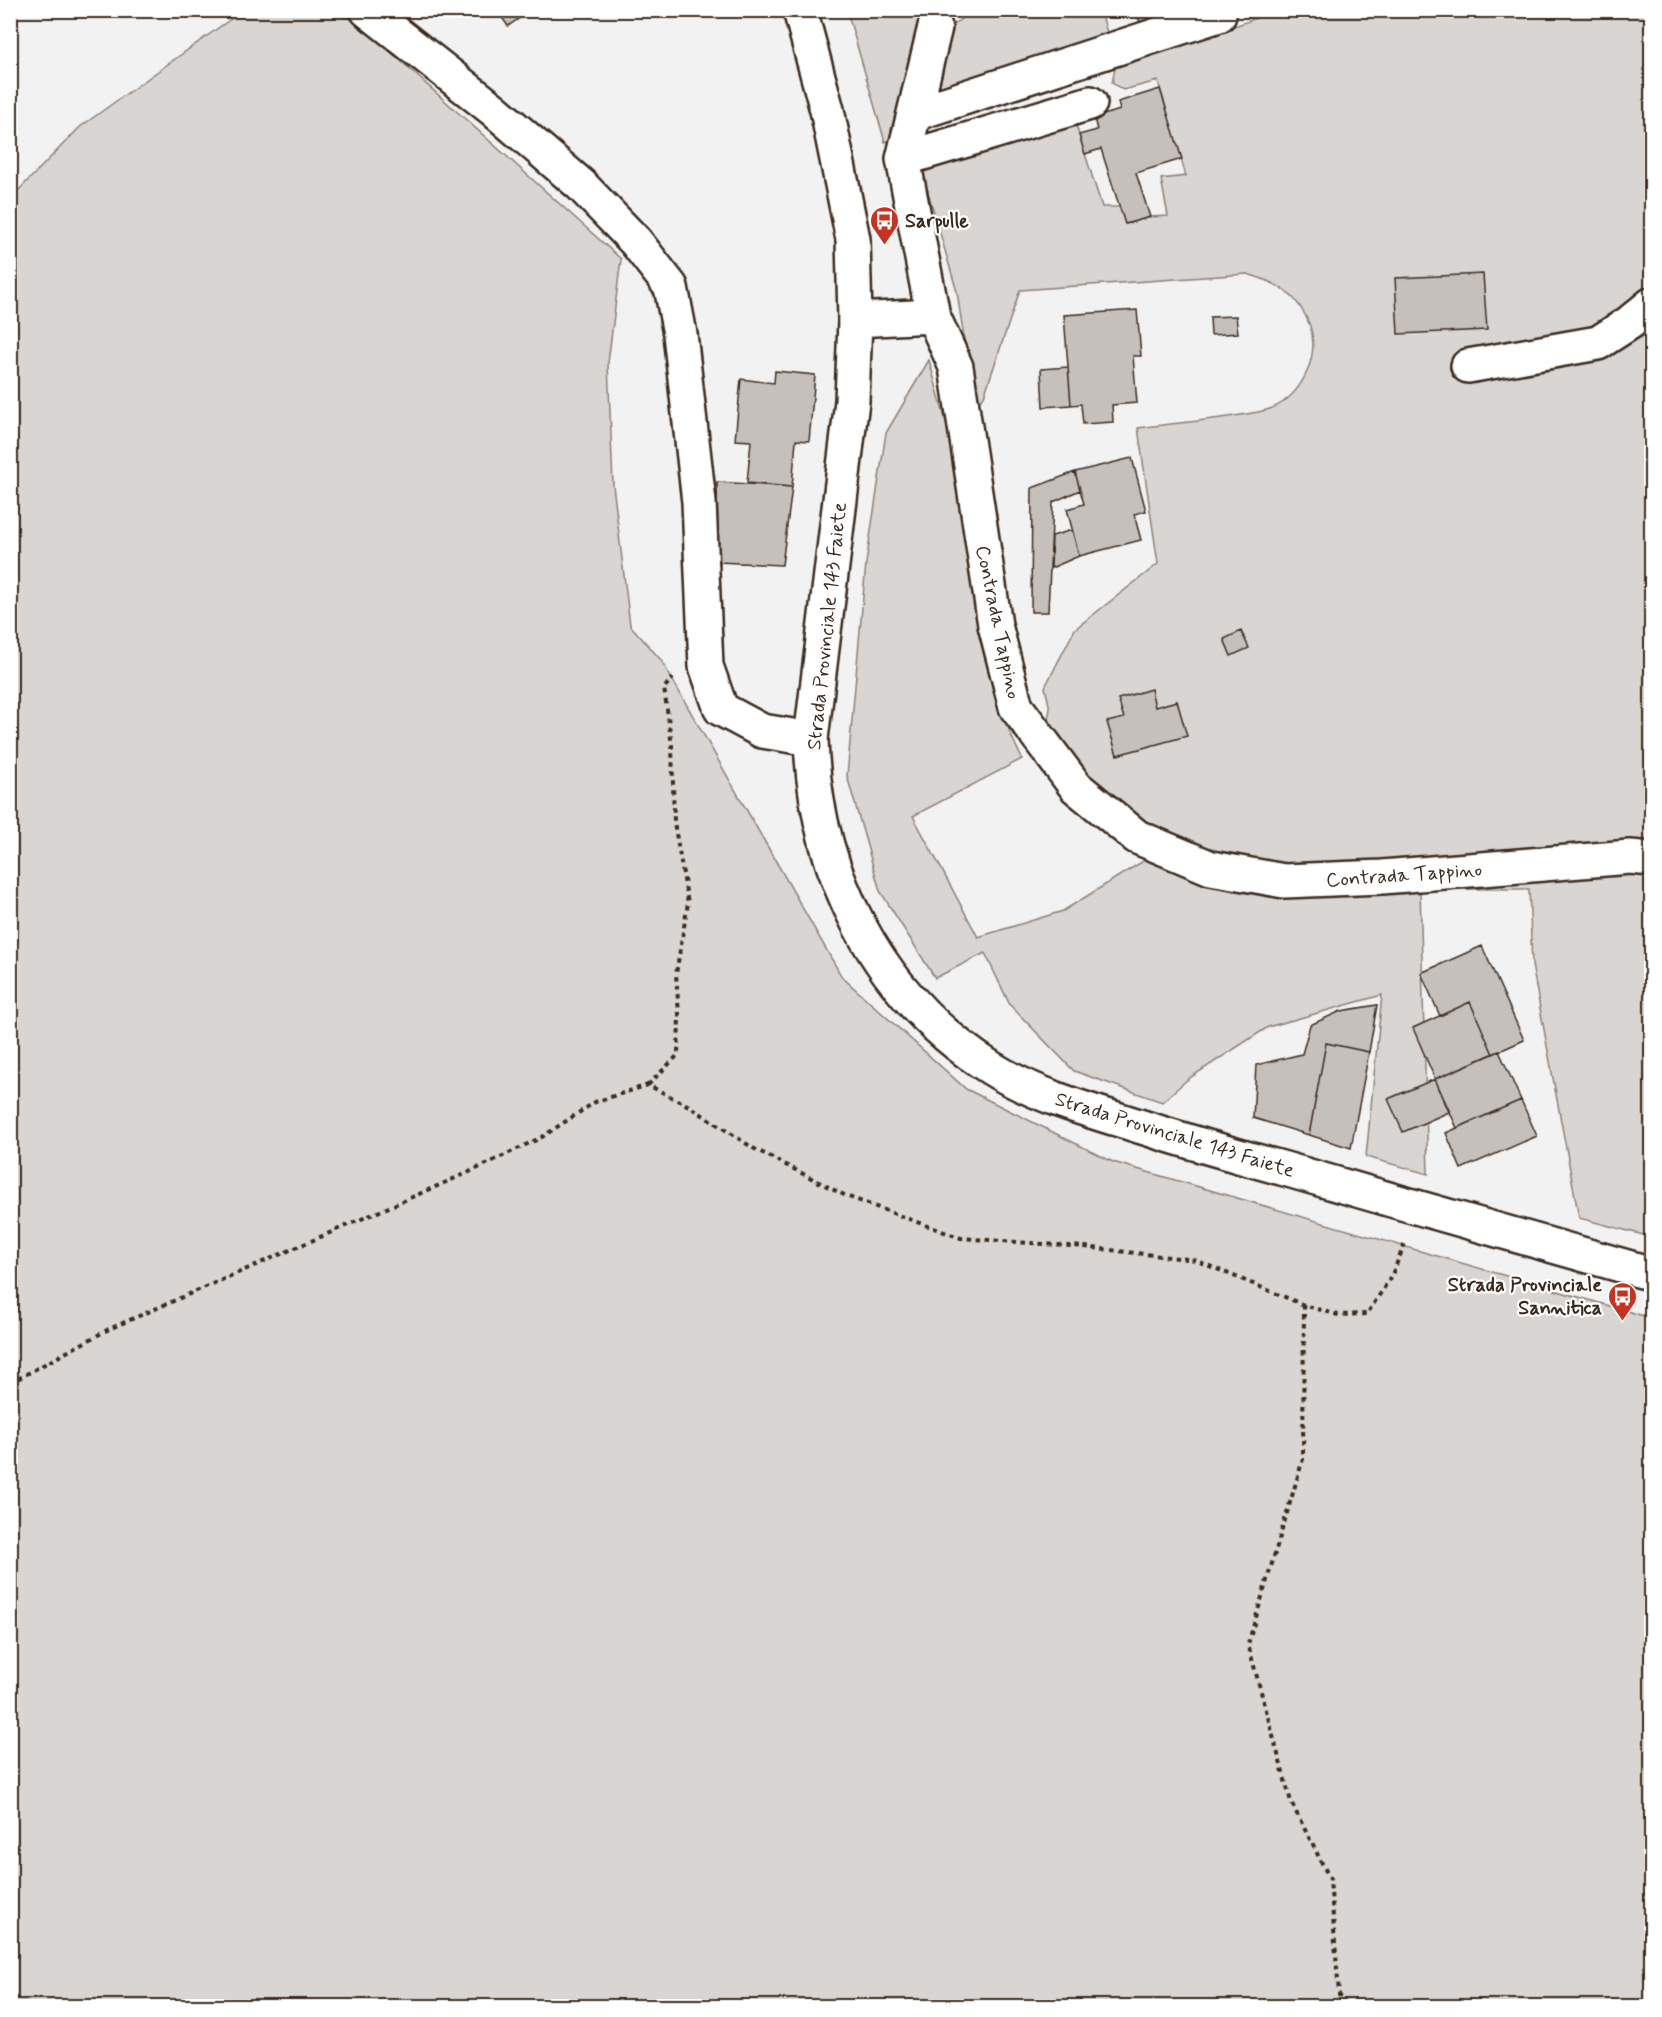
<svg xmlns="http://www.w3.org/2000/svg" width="1662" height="2017" font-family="Mynerve,sans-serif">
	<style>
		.green { fill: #d8d5d2; stroke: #8a8078; stroke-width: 1.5 }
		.building { fill: #c6c0bd; stroke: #3b2a1e; stroke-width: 1.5 }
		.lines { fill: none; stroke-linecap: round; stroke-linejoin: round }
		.minor-casing { stroke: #3b2a1e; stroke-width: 38 }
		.major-casing { stroke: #3b2a1e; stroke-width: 38 }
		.path { stroke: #3b2a1e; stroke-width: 4; stroke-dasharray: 4.5 4.5; stroke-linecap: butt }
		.minor { stroke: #fff; stroke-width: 33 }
		.major { stroke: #fff; stroke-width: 33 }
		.labels { text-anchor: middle; stroke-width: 4.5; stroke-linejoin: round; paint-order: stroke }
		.poi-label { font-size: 20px; font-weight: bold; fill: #3b2a1e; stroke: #fff; text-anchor: start }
		.street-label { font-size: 20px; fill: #3b2a1e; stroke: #fff }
	</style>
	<rect width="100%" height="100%" fill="#f3f2f2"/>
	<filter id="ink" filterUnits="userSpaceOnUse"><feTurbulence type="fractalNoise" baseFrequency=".0167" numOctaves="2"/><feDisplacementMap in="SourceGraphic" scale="12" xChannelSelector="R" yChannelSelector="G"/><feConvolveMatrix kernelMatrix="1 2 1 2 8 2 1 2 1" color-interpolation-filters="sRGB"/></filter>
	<g filter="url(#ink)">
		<path class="green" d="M924,10L899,137L885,142L847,11Z
			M242,11H321L355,20L621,259L608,363L613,485L630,625L661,660L842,977L966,1089L1113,1162L1651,1318V2006H11V198L80,127Z
			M973,11H1101L1109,40L927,99L951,26Z
			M1277,11H1651V1237L1579,1218L1532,965L1529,889H1420L1428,1174L1366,1157L1382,995L1268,1027L1188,1079L1162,1102L1074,1071L1010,1005L985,953L935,978L880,891L847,776L866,563L886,433L929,360L954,451L976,613L1010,733L1022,759L913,816L978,937L1063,911L1145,860L1158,837L1100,799L1046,728L1050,709L1045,687L1075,629L1158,564L1138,428C1179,422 1226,420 1266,410C1299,402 1321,358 1310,326C1298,294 1279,283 1247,274L1020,290L984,396L974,406L957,292L922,171L1075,122L1102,207H1120L1126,224L1150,217L1168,216L1161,179L1186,176L1158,81L1123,90L1112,83L1115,68Z"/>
		<path class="building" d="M500,10H530V11L508,26L498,12Z
			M1135,10H1166L1161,12V19L1147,26L1140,22Z
			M1248,10H1277L1250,18Z
			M1160,89L1182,159L1136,173L1150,217L1125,224L1101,149L1085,154L1079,135L1097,130L1094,118L1120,110L1118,102Z
			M1483,274L1487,330L1398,334L1395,278Z
			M1137,310L1141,356H1133L1137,403L1112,405L1113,422L1083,424L1081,404L1071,405L1064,315Z
			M1236,316L1238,333L1211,335L1210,317Z
			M1068,367L1071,405L1043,407L1041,369Z
			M775,371L815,375L809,441L796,440L792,487L747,483L751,441L735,440L741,379L774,383Z
			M1132,458L1146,511L1134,514L1141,540L1079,556L1067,509L1084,504L1075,472Z
			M1075,472L1080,490L1053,502L1048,612H1031L1032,488Z
			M717,482L792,487L782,565L718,562Z
			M1072,530L1079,556L1051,568L1052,536Z
			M1241,631L1249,648L1231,656L1224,639Z
			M1151,689L1155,707L1177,701L1187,736L1117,755L1107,722L1124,718L1118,699Z
			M1482,946L1524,1040L1493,1054L1470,1002L1440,1016L1421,973Z
			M1470,1002L1493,1054L1435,1079L1413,1028Z
			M1377,1005L1369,1052L1326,1043L1309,1135L1253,1118L1256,1065L1302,1054L1310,1025L1341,1011Z
			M1326,1043L1369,1052L1351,1148L1309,1135Z
			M1499,1051L1521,1100L1457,1128L1435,1079Z
			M1435,1079L1449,1112L1403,1132L1388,1099Z
			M1521,1100L1537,1136L1461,1169L1446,1133Z"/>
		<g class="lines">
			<defs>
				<path id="minor" d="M367,10L494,110L581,185L636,242L671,287L680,334L699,502L706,666L721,709L762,731L811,739
					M914,114L1219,15
					M903,159L1090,103
					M933,316L903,159L935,27
					M855,320L933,316L956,367L995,625L1016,707L1076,787L1137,837L1211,868L1284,881L1382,877L1630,857L1652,859
					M1468,366L1598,343L1629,323L1652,304"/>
				<path id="major" d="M800,10L827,110L853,239L855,320L852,401L811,739C815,872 877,996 991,1068C1029,1092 1080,1108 1123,1121C1176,1138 1230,1154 1285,1169C1407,1205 1529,1239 1652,1274"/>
			</defs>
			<use href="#minor" class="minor-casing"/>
			<use href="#major" class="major-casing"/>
			<path class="path" d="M648,1085L678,1055L679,1014L676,974L688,903L674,822L672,746L664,688L673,678
				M1304,1305L1303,1459L1248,1644L1291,1802L1330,1879L1340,2006
				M10,1383L109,1329L474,1170L542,1137L595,1102L648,1085L689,1106L753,1148L846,1196L961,1238L1085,1247L1195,1260L1304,1305L1338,1315L1367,1314L1391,1277L1406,1241"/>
			<use href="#minor" class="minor"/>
			<use href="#major" class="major"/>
		</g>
	</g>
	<defs>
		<symbol id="bus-pin" viewBox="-11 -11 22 30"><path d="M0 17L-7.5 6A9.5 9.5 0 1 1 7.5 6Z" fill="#c8321e" stroke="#fff"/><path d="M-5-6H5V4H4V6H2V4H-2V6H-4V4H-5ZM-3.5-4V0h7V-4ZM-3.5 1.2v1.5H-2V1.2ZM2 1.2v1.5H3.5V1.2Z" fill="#fff"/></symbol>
	</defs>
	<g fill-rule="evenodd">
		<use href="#bus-pin" x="868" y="204" width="33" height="45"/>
		<use href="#bus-pin" x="1606" y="1280" width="33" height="45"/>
	</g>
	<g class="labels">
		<g class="poi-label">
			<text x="905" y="227">Sarpulle</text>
			<text x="1602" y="1291" text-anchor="end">Strada Provinciale<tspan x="1602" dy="23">Sannitica</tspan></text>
		</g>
		<g class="street-label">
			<text transform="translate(999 622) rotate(78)" y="7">Contrada Tappino</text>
			<text transform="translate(826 626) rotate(-84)" y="7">Strada Provinciale 143 Faiete</text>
			<text transform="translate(1404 874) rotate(-4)" y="7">Contrada Tappino</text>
			<text transform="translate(1175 1134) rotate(17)" y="7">Strada Provinciale 143 Faiete</text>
		</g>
	</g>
	<rect width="1662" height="2017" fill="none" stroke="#fff" stroke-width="36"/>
	<rect x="18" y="18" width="1626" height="1981" fill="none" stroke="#3b2a1e" stroke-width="2" filter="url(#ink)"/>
</svg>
